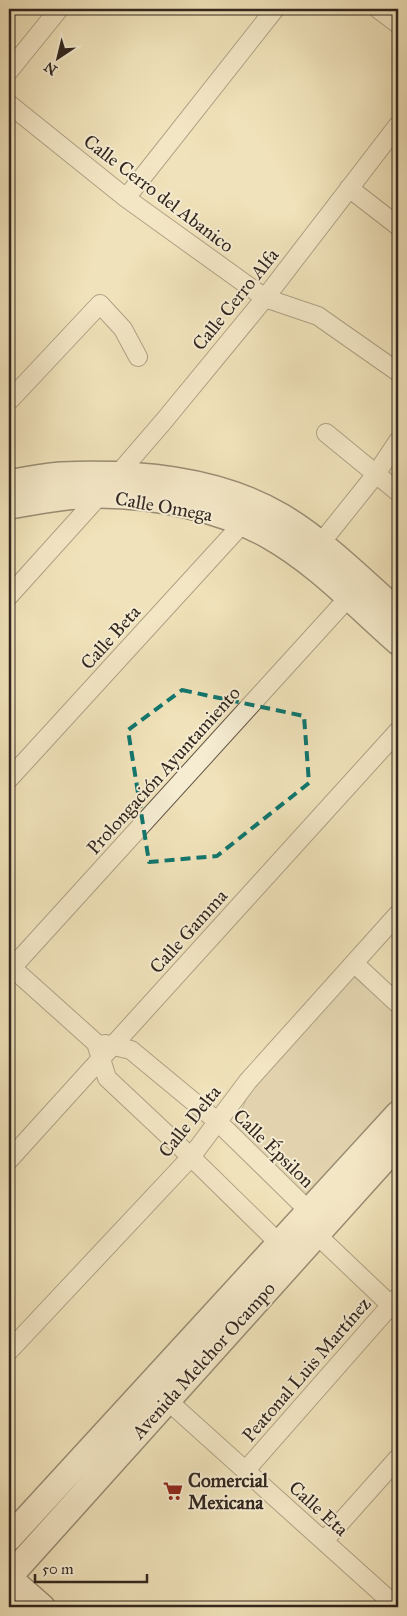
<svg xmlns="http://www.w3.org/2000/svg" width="407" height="1616" font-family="'IM FELL Great Primer',serif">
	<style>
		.green { fill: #d0c2a0; stroke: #817460 }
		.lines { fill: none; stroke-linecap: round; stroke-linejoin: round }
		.street-casing { stroke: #625546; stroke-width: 20 }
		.secondary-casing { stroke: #32261f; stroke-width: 28 }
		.street { stroke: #f5ecd2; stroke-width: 18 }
		.secondary { stroke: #f5ecd2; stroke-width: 25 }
		.marked { fill: none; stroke: #0f766e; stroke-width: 4; stroke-dasharray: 10 6; stroke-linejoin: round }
		.labels { text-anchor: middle; stroke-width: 4; stroke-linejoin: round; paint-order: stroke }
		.street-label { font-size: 19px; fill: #32261f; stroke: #f5ecd2 }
		.poi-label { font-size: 19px; font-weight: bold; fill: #32261f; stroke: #f5ecd2; text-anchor: start }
	</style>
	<rect width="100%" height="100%" fill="#f0e2ba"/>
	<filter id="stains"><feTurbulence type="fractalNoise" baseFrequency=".004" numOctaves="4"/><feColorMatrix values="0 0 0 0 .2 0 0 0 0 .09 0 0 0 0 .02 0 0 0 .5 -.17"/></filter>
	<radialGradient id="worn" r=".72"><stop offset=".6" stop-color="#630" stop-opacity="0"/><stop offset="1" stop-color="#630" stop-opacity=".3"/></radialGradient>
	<path class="green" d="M350,973L398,1016V1097L303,1198L232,1131L255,1080Z"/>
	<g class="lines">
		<defs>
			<path id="street" d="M378,9L398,24
				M9,71L59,9
				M9,104L126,198L265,298L318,316L398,372
				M349,188L398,226
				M126,198L275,9
				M9,401L100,304L123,329L138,357
				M326,433L398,492
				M320,544L376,474L398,441
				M9,596L100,495L163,422L265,298L398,125
				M9,779L243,523
				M354,963L398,1004
				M9,965L96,1043L107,1078L191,1157L287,1251
				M9,971L348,598
				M105,1044L131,1050L218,1122L309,1211L316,1234L398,1312
				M9,1160L398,731
				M9,1351L191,1157L248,1081L398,914
				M168,1401L397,1607
				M246,1470L398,1297
				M324,1541L398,1458"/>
			<path id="secondary" d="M9,483C26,480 44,476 61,475C136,472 216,478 281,516C323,541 362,580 398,612
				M9,506C39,501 69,495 100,495C155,495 221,509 269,536C317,563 357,606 398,642
				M9,1538L398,1114
				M9,1577L398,1144
				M9,1578L42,1607"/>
		</defs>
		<use href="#street" class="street-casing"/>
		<use href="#secondary" class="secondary-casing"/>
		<use href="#street" class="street"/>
		<use href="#secondary" class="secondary"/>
	</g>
	<path d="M0 0H407V1616H0ZM182,690L304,716L309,783L217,856L149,862L128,730Z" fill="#f0e2ba" fill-opacity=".55" fill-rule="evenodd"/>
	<path class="marked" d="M182,690L304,716L309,783L217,856L149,862L128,730Z"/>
	<defs>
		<symbol id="supermarket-bare" viewBox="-9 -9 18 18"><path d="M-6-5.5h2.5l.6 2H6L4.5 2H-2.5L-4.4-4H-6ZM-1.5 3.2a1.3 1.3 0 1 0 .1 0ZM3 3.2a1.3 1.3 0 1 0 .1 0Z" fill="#8f2418" stroke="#f5ecd2" stroke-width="2.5" paint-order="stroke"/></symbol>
	</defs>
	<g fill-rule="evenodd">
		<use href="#supermarket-bare" x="159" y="1477" width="28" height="28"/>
	</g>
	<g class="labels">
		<g class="street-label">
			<text transform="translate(159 193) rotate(37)" y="7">Calle Cerro del Abanico</text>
			<text transform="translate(235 299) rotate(-51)" y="7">Calle Cerro Alfa</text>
			<text transform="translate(164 506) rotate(10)" y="7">Calle Omega</text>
			<text transform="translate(110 637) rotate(-48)" y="7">Calle Beta</text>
			<text transform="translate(163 770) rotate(-48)" y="7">Prolongación Ayuntamiento</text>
			<text transform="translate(188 931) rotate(-48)" y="7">Calle Gamma</text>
			<text transform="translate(189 1121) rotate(-51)" y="7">Calle Delta</text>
			<text transform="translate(274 1148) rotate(44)" y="7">Calle Épsilon</text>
			<text transform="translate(203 1360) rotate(-48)" y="7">Avenida Melchor Ocampo</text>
			<text transform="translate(306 1369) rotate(-49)" y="7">Peatonal Luis Martínez</text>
			<text transform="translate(319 1508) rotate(42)" y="7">Calle Eta</text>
		</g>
		<g class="poi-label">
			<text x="188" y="1487">Comercial<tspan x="188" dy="22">Mexicana</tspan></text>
		</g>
	</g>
	<rect width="407" height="1616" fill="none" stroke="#f0e2ba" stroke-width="30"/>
	<rect x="10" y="10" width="387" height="1596" fill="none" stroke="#32261f" stroke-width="2.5"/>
	<rect x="15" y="15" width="377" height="1586" fill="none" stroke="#32261f"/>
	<g transform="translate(58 58) rotate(215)" stroke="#f5ecd2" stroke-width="4" paint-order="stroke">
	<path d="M0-4L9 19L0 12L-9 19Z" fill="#32261f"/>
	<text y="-8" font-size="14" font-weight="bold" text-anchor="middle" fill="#32261f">N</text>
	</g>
	<path d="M35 1574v8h112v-8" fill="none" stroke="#32261f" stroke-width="2.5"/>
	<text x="42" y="1574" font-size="15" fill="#32261f" stroke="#f5ecd2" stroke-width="4" paint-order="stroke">50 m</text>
	<rect width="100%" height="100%" filter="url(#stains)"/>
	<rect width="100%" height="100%" fill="url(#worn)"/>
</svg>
